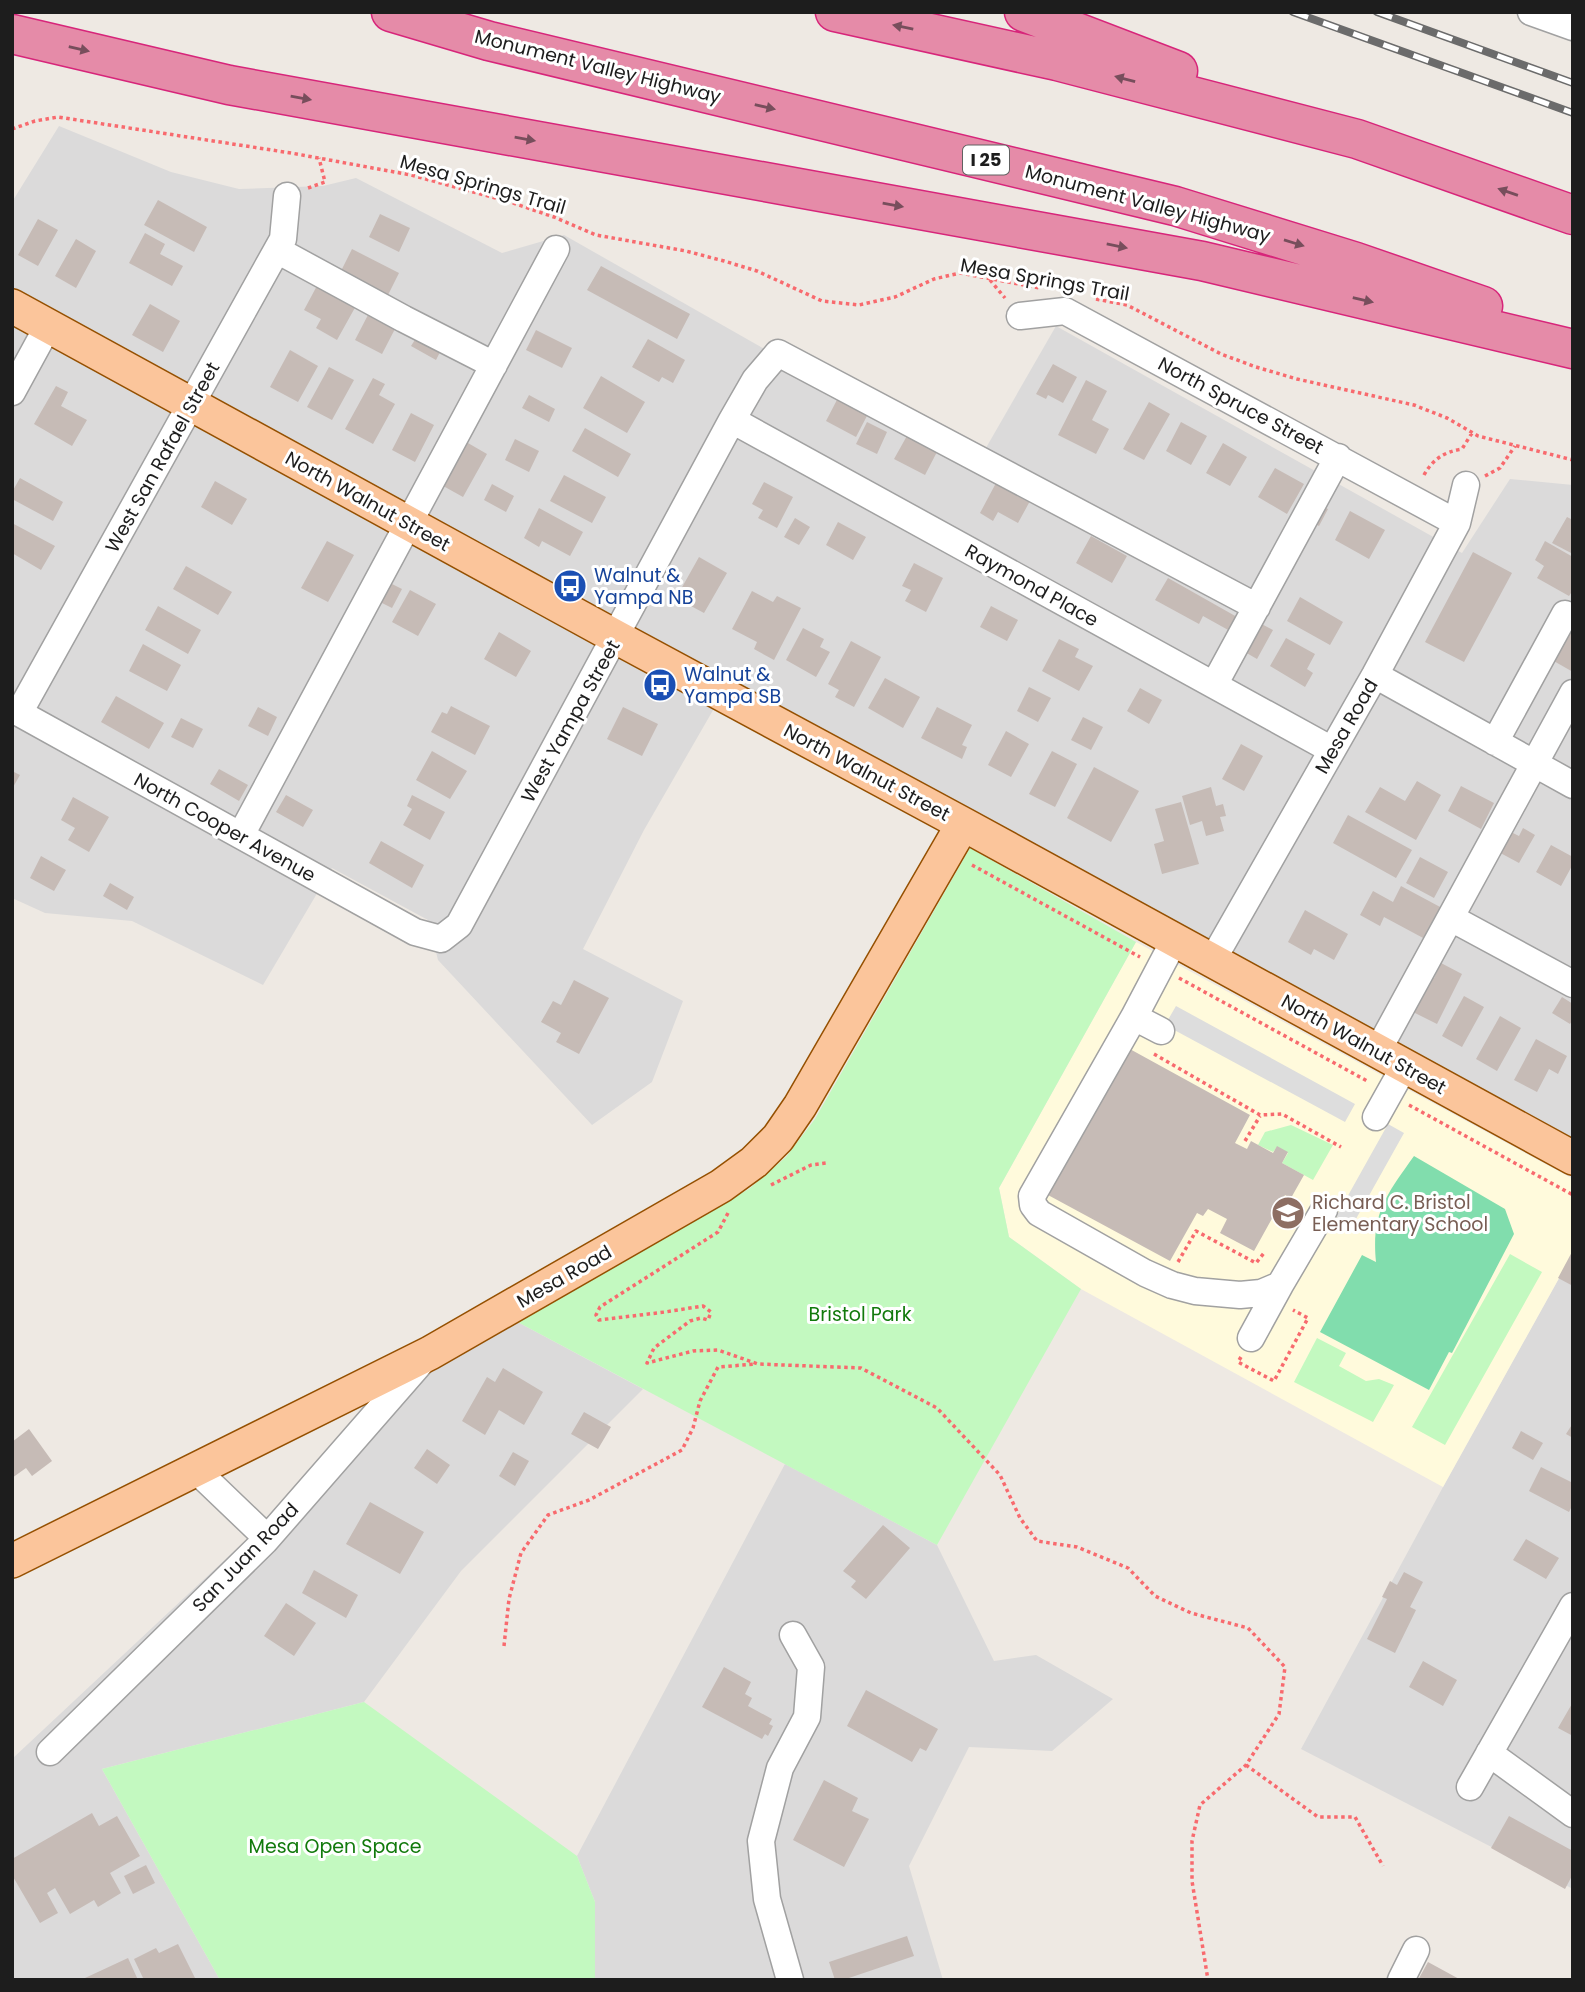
<svg xmlns="http://www.w3.org/2000/svg" width="1585" height="1992" font-family="Poppins,sans-serif">
	<style>
		.residential { fill: #dbdada }
		.education { fill: #fffadc }
		.park { fill: #c3f9c0 }
		.pitch { fill: #81ddad }
		.parking { fill: #ddd }
		.building { fill: #c6bbb6 }
		.lines { fill: none; stroke-linecap: round; stroke-linejoin: round }
		.minor-casing { stroke: #a1a1a1; stroke-width: 29 }
		.major-casing { stroke: #955001; stroke-width: 36 }
		.highway-casing { stroke: #d7257a; stroke-width: 41 }
		.path { stroke: #f86a6e; stroke-width: 3.5; stroke-dasharray: 3.5 3.5; stroke-linecap: butt }
		.minor { stroke: #fff; stroke-width: 26 }
		.major { stroke: #fbc59b; stroke-width: 33 }
		.highway { stroke: #e58ba8; stroke-width: 38 }
		.rail-casing { stroke: #6b6b6b; stroke-width: 8 }
		.rail { stroke: #fff; stroke-width: 5; stroke-dasharray: 16; stroke-linecap: butt }
		.oneway { fill: #774e5c }
		.labels { text-anchor: middle; stroke-width: 6; stroke-linejoin: round; paint-order: stroke }
		.shield { fill: #fff; stroke: #616161; stroke-width: 2 }
		.shield-label { font-size: 18px; font-weight: bold; fill: #1d1d1d }
		.street-label { font-size: 19px; fill: #1d1d1d; stroke: #fff }
		.transit-label { font-size: 19px; fill: #164399; stroke: #fff; text-anchor: start }
		.education-label { font-size: 19px; fill: #785e54; stroke: #fff; text-anchor: start }
		.park-label { font-size: 19px; fill: #127a0c; stroke: #fff }
	</style>
	<rect width="100%" height="100%" fill="#eee9e3"/>
	<path class="residential" d="M59,126L171,172L239,189L323,186L356,178L502,253L564,235L805,372L979,460L1056,326L1462,553L1510,479L1573,485V1140L731,679L644,830L583,949L683,1001L652,1082L592,1125L438,960L428,920L332,868L263,985L132,921L45,913L12,898V202Z
		M1573,1253V1889L1301,1749L1443,1487Z
		M510,1318L643,1389L461,1571L364,1702L102,1769L220,1980H12V1759L436,1362Z
		M785,1464L937,1545L994,1661L1036,1655L1113,1699L1052,1751L969,1747L909,1866L943,1980H595V1902L577,1856Z"/>
	<path class="education" d="M1136,942L1573,1179V1253L1443,1487L1081,1289L1009,1237L999,1188Z"/>
	<path class="park" d="M970,848L1136,942L999,1188L1009,1237L1081,1289L937,1545L510,1318L749,1189L786,1157L815,1119Z
		M1291,1125L1333,1145L1313,1180L1282,1163L1288,1153L1277,1147L1273,1152L1258,1145L1265,1132Z
		M1510,1254L1542,1272L1445,1445L1412,1427Z
		M1317,1338L1346,1353L1339,1366L1366,1381L1379,1379L1394,1385L1373,1422L1294,1382Z
		M364,1702L577,1856L595,1902V1980H220L102,1769Z"/>
	<path class="pitch" d="M1414,1156L1505,1209L1514,1234L1452,1353L1449,1352L1429,1390L1320,1332L1362,1255L1376,1262C1371,1213 1387,1194 1414,1156Z"/>
	<path class="parking" d="M1176,1006L1355,1104L1345,1122L1165,1025Z
		M1388,1124L1404,1133L1352,1226L1336,1217Z"/>
	<path class="building" d="M158,200L207,227L194,252L144,225Z
		M380,214L410,228L399,252L369,237Z
		M38,219L58,230L38,266L18,255Z
		M145,233L165,244L160,254L183,266L172,286L129,263Z
		M76,239L96,251L76,288L55,276Z
		M352,249L399,273L386,299L339,275Z
		M601,266L690,314L677,339L587,290Z
		M319,282L357,304L337,340L316,328L321,319L304,310Z
		M150,304L180,321L163,352L132,335Z
		M369,313L396,327L382,354L355,340Z
		M536,330L572,348L562,368L526,350Z
		M418,335L442,348L436,360L411,346Z
		M648,339L685,360L673,383L662,377L659,382L632,367Z
		M290,350L318,366L298,402L270,387Z
		M1053,364L1077,377L1063,403L1048,395L1046,399L1036,394Z
		M329,367L354,380L332,420L307,407Z
		M601,376L645,402L627,433L583,408Z
		M373,378L385,384L379,395L395,404L373,444L345,429Z
		M1086,380L1107,391L1092,420L1109,429L1096,454L1058,435Z
		M56,386L68,392L61,406L87,420L72,446L34,424Z
		M529,395L555,409L549,422L522,408Z
		M839,396L869,412L856,437L826,421Z
		M1149,402L1170,414L1144,460L1123,449Z
		M411,413L434,425L415,462L392,450Z
		M867,422L887,432L877,454L856,444Z
		M1181,422L1207,436L1191,465L1166,451Z
		M585,428L631,454L618,477L572,451Z
		M908,434L938,450L925,475L894,459Z
		M461,439L487,454L463,497L436,482Z
		M515,439L539,451L529,472L505,460Z
		M1223,443L1247,457L1230,486L1206,473Z
		M1275,468L1304,484L1287,514L1258,497Z
		M564,475L606,497L592,523L550,501Z
		M20,478L63,502L53,521L12,499V492Z
		M215,481L247,499L232,525L201,507Z
		M764,482L793,497L777,528L758,518L763,510L752,504Z
		M996,483L1030,501L1018,523L998,512L993,521L980,513Z
		M492,484L514,496L506,512L484,500Z
		M1316,503L1328,509L1319,526L1308,520Z
		M539,508L583,532L570,556L542,541L539,547L524,538Z
		M1350,511L1385,530L1369,559L1335,540Z
		M1567,517L1573,520V554L1552,543Z
		M795,518L810,527L799,545L784,537Z
		M838,522L866,537L853,560L826,545Z
		M12,523L55,546L41,570L12,553Z
		M1091,536L1127,556L1112,583L1076,563Z
		M327,541L354,555L328,602L301,588Z
		M1545,541L1573,557V590L1569,596L1537,578L1544,566L1535,560Z
		M1473,552L1512,573L1464,662L1425,642Z
		M699,557L727,573L704,613L676,598Z
		M914,563L943,578L926,612L905,601L911,590L902,586Z
		M186,566L232,592L218,615L173,589Z
		M1168,578L1237,617L1230,631L1203,616L1199,624L1155,600Z
		M384,580L402,589L392,608L374,599Z
		M410,590L436,604L418,636L392,622Z
		M752,591L773,602L777,596L801,608L774,660L754,649L757,642L732,629Z
		M1300,597L1343,622L1330,645L1287,621Z
		M158,606L201,630L188,654L145,630Z
		M991,606L1018,620L1007,641L980,627Z
		M1254,620L1273,630L1257,659L1238,648Z
		M803,628L824,639L820,647L830,652L816,677L786,660Z
		M1569,630L1573,633V672L1552,660Z
		M499,632L531,651L516,677L484,659Z
		M1286,638L1315,654L1307,669L1313,673L1305,687L1270,666Z
		M1059,639L1079,649L1075,657L1093,666L1079,691L1042,671Z
		M851,641L881,657L854,707L835,697L839,690L828,684Z
		M143,644L181,665L167,691L129,671Z
		M885,678L920,697L903,728L868,708Z
		M1029,687L1051,698L1038,722L1017,711Z
		M1140,688L1162,700L1149,724L1127,711Z
		M116,696L164,723L149,749L101,722Z
		M451,706L490,726L475,755L431,732L442,712L447,714Z
		M258,707L277,717L268,736L248,726Z
		M623,707L658,724L642,756L607,739Z
		M937,707L972,725L962,745L967,747L962,759L921,738Z
		M1083,717L1103,727L1091,750L1071,740Z
		M181,718L203,729L193,748L171,737Z
		M1006,731L1029,744L1011,777L988,765Z
		M1241,744L1263,756L1244,791L1222,779Z
		M432,751L467,771L450,799L416,780Z
		M1052,751L1077,764L1055,807L1029,794Z
		M1094,767L1139,791L1111,842L1067,818Z
		M219,769L248,785L239,801L210,784Z
		M12,771L20,775L12,789Z
		M1417,781L1441,795L1416,840L1365,812L1380,787L1405,801Z
		M1461,786L1494,803L1481,829L1448,811Z
		M1211,787L1216,806L1223,804L1226,816L1220,817L1224,831L1206,836L1202,821L1190,825L1182,796Z
		M286,795L313,810L303,827L276,812Z
		M412,795L445,812L430,840L403,825L412,809L407,806Z
		M73,797L109,817L89,852L68,840L75,828L61,820Z
		M1181,802L1199,864L1162,874L1154,844L1164,841L1155,809Z
		M1348,815L1412,850L1396,878L1333,843Z
		M1523,828L1535,835L1519,863L1493,849L1505,829L1519,836Z
		M381,841L424,865L412,888L369,863Z
		M1551,845L1573,857V864L1561,886L1536,872Z
		M41,856L66,870L54,891L30,878Z
		M1420,857L1448,872L1434,898L1406,883Z
		M110,883L134,897L127,910L103,896Z
		M1401,886L1442,908L1425,939L1384,917L1380,926L1360,915L1373,891L1393,902Z
		M1305,910L1348,934L1334,960L1314,949L1311,955L1288,942Z
		M1441,963L1462,974L1437,1024L1411,1011L1429,976L1434,978Z
		M574,980L609,998L579,1054L556,1042L561,1033L541,1022L553,1001L561,1005Z
		M1464,996L1484,1007L1462,1047L1442,1036Z
		M1562,997L1573,1004V1019L1570,1024L1552,1013Z
		M1500,1016L1521,1028L1497,1071L1476,1059Z
		M1536,1039L1567,1056L1558,1074L1549,1069L1537,1092L1514,1080Z
		M1128,1048L1250,1115L1235,1143L1247,1149L1251,1141L1273,1153L1277,1146L1288,1152L1282,1163L1304,1175L1291,1198L1285,1195L1254,1251L1220,1233L1227,1219L1208,1209L1203,1216L1197,1213L1170,1261L1048,1195Z
		M1573,1250V1286L1558,1278Z
		M503,1368L543,1392L524,1425L499,1410L485,1435L462,1421L487,1377L495,1382Z
		M584,1412L611,1427L598,1449L571,1434Z
		M1573,1423V1438L1566,1434Z
		M29,1429L52,1461L32,1476L26,1468L12,1478V1442Z
		M1521,1431L1543,1443L1533,1460L1512,1448Z
		M427,1449L450,1465L437,1484L414,1468Z
		M513,1452L529,1461L515,1486L499,1476Z
		M1541,1467L1573,1483V1504L1569,1512L1529,1491Z
		M370,1502L424,1532L400,1574L346,1544Z
		M883,1525L910,1548L866,1599L851,1587L856,1581L843,1571Z
		M1526,1539L1559,1558L1546,1579L1513,1560Z
		M314,1570L358,1595L346,1618L302,1593Z
		M1404,1572L1423,1582L1410,1607L1416,1610L1395,1653L1367,1639L1387,1599L1382,1597L1390,1581L1397,1585Z
		M286,1603L316,1623L294,1656L264,1636Z
		M1423,1661L1457,1680L1443,1706L1409,1687Z
		M724,1667L751,1682L745,1694L752,1698L748,1706L772,1719L769,1724L773,1726L768,1736L765,1734L762,1739L702,1707Z
		M866,1690L938,1729L926,1751L920,1748L912,1762L847,1726Z
		M1573,1702V1736L1558,1728Z
		M824,1780L858,1798L852,1811L869,1819L844,1867L793,1840Z
		M92,1813L99,1826L117,1816L140,1856L110,1873L121,1893L98,1907L94,1900L70,1914L55,1888L47,1893L58,1913L40,1923L12,1875V1859Z
		M1509,1816L1573,1851V1874L1565,1889L1491,1848Z
		M146,1865L155,1883L133,1894L124,1876Z
		M907,1936L914,1956L843,1980H835L829,1962Z
		M178,1944L196,1980H144L134,1959L156,1948L159,1953Z
		M128,1958L138,1980H86L85,1978Z
		M1428,1962L1461,1980H1418Z"/>
	<g class="lines">
		<defs>
			<path id="minor" d="M1531,12L1573,27
				M277,250L404,319L494,365
				M1020,316L1065,311L1457,523
				M12,392L48,326
				M732,420L1332,750
				M1375,675L1573,785
				M1214,685L1338,457
				M12,709L415,932L441,939L459,925L732,420L755,380L778,353L1257,607
				M19,713L283,239L287,196
				M1495,742L1565,614
				M241,835L556,249
				M1451,918L1573,984
				M1212,961L1375,675L1457,523L1466,485
				M1134,1017L1032,1196L1033,1205L1039,1213L1145,1273L1172,1285L1195,1291L1240,1295L1261,1293L1280,1285L1324,1210
				M1161,1031L1134,1017L1174,941
				M1377,1052L1573,693
				M1376,1117L1404,1067
				M1251,1338L1280,1285
				M196,1470L267,1538
				M50,1752L265,1541L423,1360
				M1489,1753L1573,1814
				M1470,1787L1573,1606
				M790,1980L767,1899L761,1841L780,1768L807,1717L811,1667L793,1635
				M1401,1980L1416,1950"/>
			<path id="major" d="M12,306L616,637L963,824L1573,1158
				M12,1561L430,1353L721,1186L754,1162L778,1138L800,1106L963,824"/>
			<path id="highway" d="M391,12L489,41L1175,206L1356,262L1483,306
				M835,12L1057,61L1357,139L1573,215
				M1024,12L1178,71
				M12,34L229,85L1202,261L1573,349"/>
		</defs>
		<use href="#minor" class="minor-casing"/>
		<use href="#major" class="major-casing"/>
		<use href="#highway" class="highway-casing"/>
		<path class="path" d="M12,129L35,121L58,117L291,153L411,175L510,202L554,217L596,235L686,251L724,261L757,271L822,301L859,305L895,297L934,279L960,273L1040,288
			M308,188L325,182L319,158
			M990,280L1005,298
			M1096,299L1127,305L1221,354L1256,367L1297,379L1414,405L1447,418L1478,436L1573,460
			M1424,475C1433,459 1444,452 1462,449L1472,433
			M1485,476L1500,468L1515,446
			M972,865L1140,957
			M1179,978L1369,1082
			M1154,1054L1260,1115L1282,1114L1341,1147
			M1409,1105L1573,1195
			M1245,1141L1260,1116
			M771,1185L811,1165L826,1163
			M728,1213L718,1232L600,1307L596,1315L599,1320L665,1312L703,1306L711,1312L708,1320L701,1318L690,1321L654,1348L647,1363L693,1351L718,1350L758,1364L861,1368L937,1408L1000,1475L1020,1518L1037,1541L1077,1547L1128,1568L1155,1596L1191,1613L1248,1628L1285,1667L1279,1714L1246,1765L1200,1805L1192,1841V1881L1208,1980
			M1178,1262L1196,1231L1256,1263L1264,1253
			M1241,1357L1238,1362L1274,1381L1308,1318L1293,1310
			M504,1646L509,1599L521,1553L548,1515L589,1500L682,1450L693,1428L700,1401L718,1367L756,1364
			M1246,1765L1318,1817H1355L1383,1866"/>
		<use href="#minor" class="minor"/>
		<use href="#major" class="major"/>
		<use href="#highway" class="highway"/>
		<defs>
			<path id="rail" d="M1293,12L1573,113
				M1377,12L1573,83"/>
		</defs>
		<use href="#rail" class="rail-casing"/>
		<use href="#rail" class="rail"/>
	</g>
	<defs><path id="oneway-solid" d="M-6-.8H1V-3.2L6.5 0L1 3.2V.8H-6Z" transform="scale(1.75)"/></defs>
	<g class="oneway">
		<use href="#oneway-solid" transform="translate(903 27) rotate(-168)"/>
		<use href="#oneway-solid" transform="translate(79 49) rotate(13)"/>
		<use href="#oneway-solid" transform="translate(1125 79) rotate(-165)"/>
		<use href="#oneway-solid" transform="translate(301 98) rotate(10)"/>
		<use href="#oneway-solid" transform="translate(765 107) rotate(13)"/>
		<use href="#oneway-solid" transform="translate(525 139) rotate(10)"/>
		<use href="#oneway-solid" transform="translate(1508 192) rotate(-161)"/>
		<use href="#oneway-solid" transform="translate(893 205) rotate(10)"/>
		<use href="#oneway-solid" transform="translate(1294 243) rotate(17)"/>
		<use href="#oneway-solid" transform="translate(1117 246) rotate(11)"/>
		<use href="#oneway-solid" transform="translate(1363 300) rotate(13)"/>
	</g>
	<defs>
		<symbol id="bus-disc" viewBox="-11 -11 22 22"><circle r="9.5" fill="#1a4fb4" stroke="#fff"/><path d="M-5-6H5V4H4V6H2V4H-2V6H-4V4H-5ZM-3.5-4V0h7V-4ZM-3.5 1.2v1.5H-2V1.2ZM2 1.2v1.5H3.5V1.2Z" fill="#fff"/></symbol>
		<symbol id="school-disc" viewBox="-11 -11 22 22"><circle r="9.5" fill="#8d6e63" stroke="#fff"/><path d="M0-5L7-2L0 1L-7-2ZM-4 1L0 2.5L4 1V4Q0 6-4 4Z" fill="#fff"/></symbol>
	</defs>
	<g fill-rule="evenodd">
		<use href="#bus-disc" x="551" y="567" width="38" height="38"/>
		<use href="#bus-disc" x="641" y="666" width="38" height="38"/>
		<use href="#school-disc" x="1269" y="1194" width="38" height="38"/>
	</g>
	<g class="labels">
		<rect class="shield" x="963" y="145.5" width="46" height="29" rx="5"/>
		<g class="shield-label">
			<text x="986" y="166">I 25</text>
		</g>
		<g class="street-label">
			<text transform="translate(598 66) rotate(14)" y="7">Monument Valley Highway</text>
			<text transform="translate(483 184) rotate(16)" y="7">Mesa Springs Trail</text>
			<text transform="translate(1148 203) rotate(15)" y="7">Monument Valley Highway</text>
			<text transform="translate(1045 279) rotate(10)" y="7">Mesa Springs Trail</text>
			<text transform="translate(1241 405) rotate(28)" y="7">North Spruce Street</text>
			<text transform="translate(162 457) rotate(-61)" y="7">West San Rafael Street</text>
			<text transform="translate(368 501) rotate(29)" y="7">North Walnut Street</text>
			<text transform="translate(1032 585) rotate(29)" y="7">Raymond Place</text>
			<text transform="translate(570 721) rotate(-61)" y="7">West Yampa Street</text>
			<text transform="translate(1346 726) rotate(-60)" y="7">Mesa Road</text>
			<text transform="translate(867 772) rotate(28)" y="7">North Walnut Street</text>
			<text transform="translate(225 827) rotate(29)" y="7">North Cooper Avenue</text>
			<text transform="translate(1364 1044) rotate(29)" y="7">North Walnut Street</text>
			<text transform="translate(564 1276) rotate(-30)" y="7">Mesa Road</text>
			<text transform="translate(245 1557) rotate(-46)" y="7">San Juan Road</text>
		</g>
		<g class="transit-label">
			<text x="594" y="582">Walnut &amp;<tspan x="594" dy="22">Yampa NB</tspan></text>
			<text x="684" y="681">Walnut &amp;<tspan x="684" dy="22">Yampa SB</tspan></text>
		</g>
		<g class="education-label">
			<text x="1312" y="1209">Richard C. Bristol<tspan x="1312" dy="22">Elementary School</tspan></text>
		</g>
		<g class="park-label">
			<text x="860" y="1321">Bristol Park</text>
			<text x="335" y="1853">Mesa Open Space</text>
		</g>
	</g>
	<rect width="1585" height="1992" fill="none" stroke="#1d1d1d" stroke-width="28"/>
</svg>
